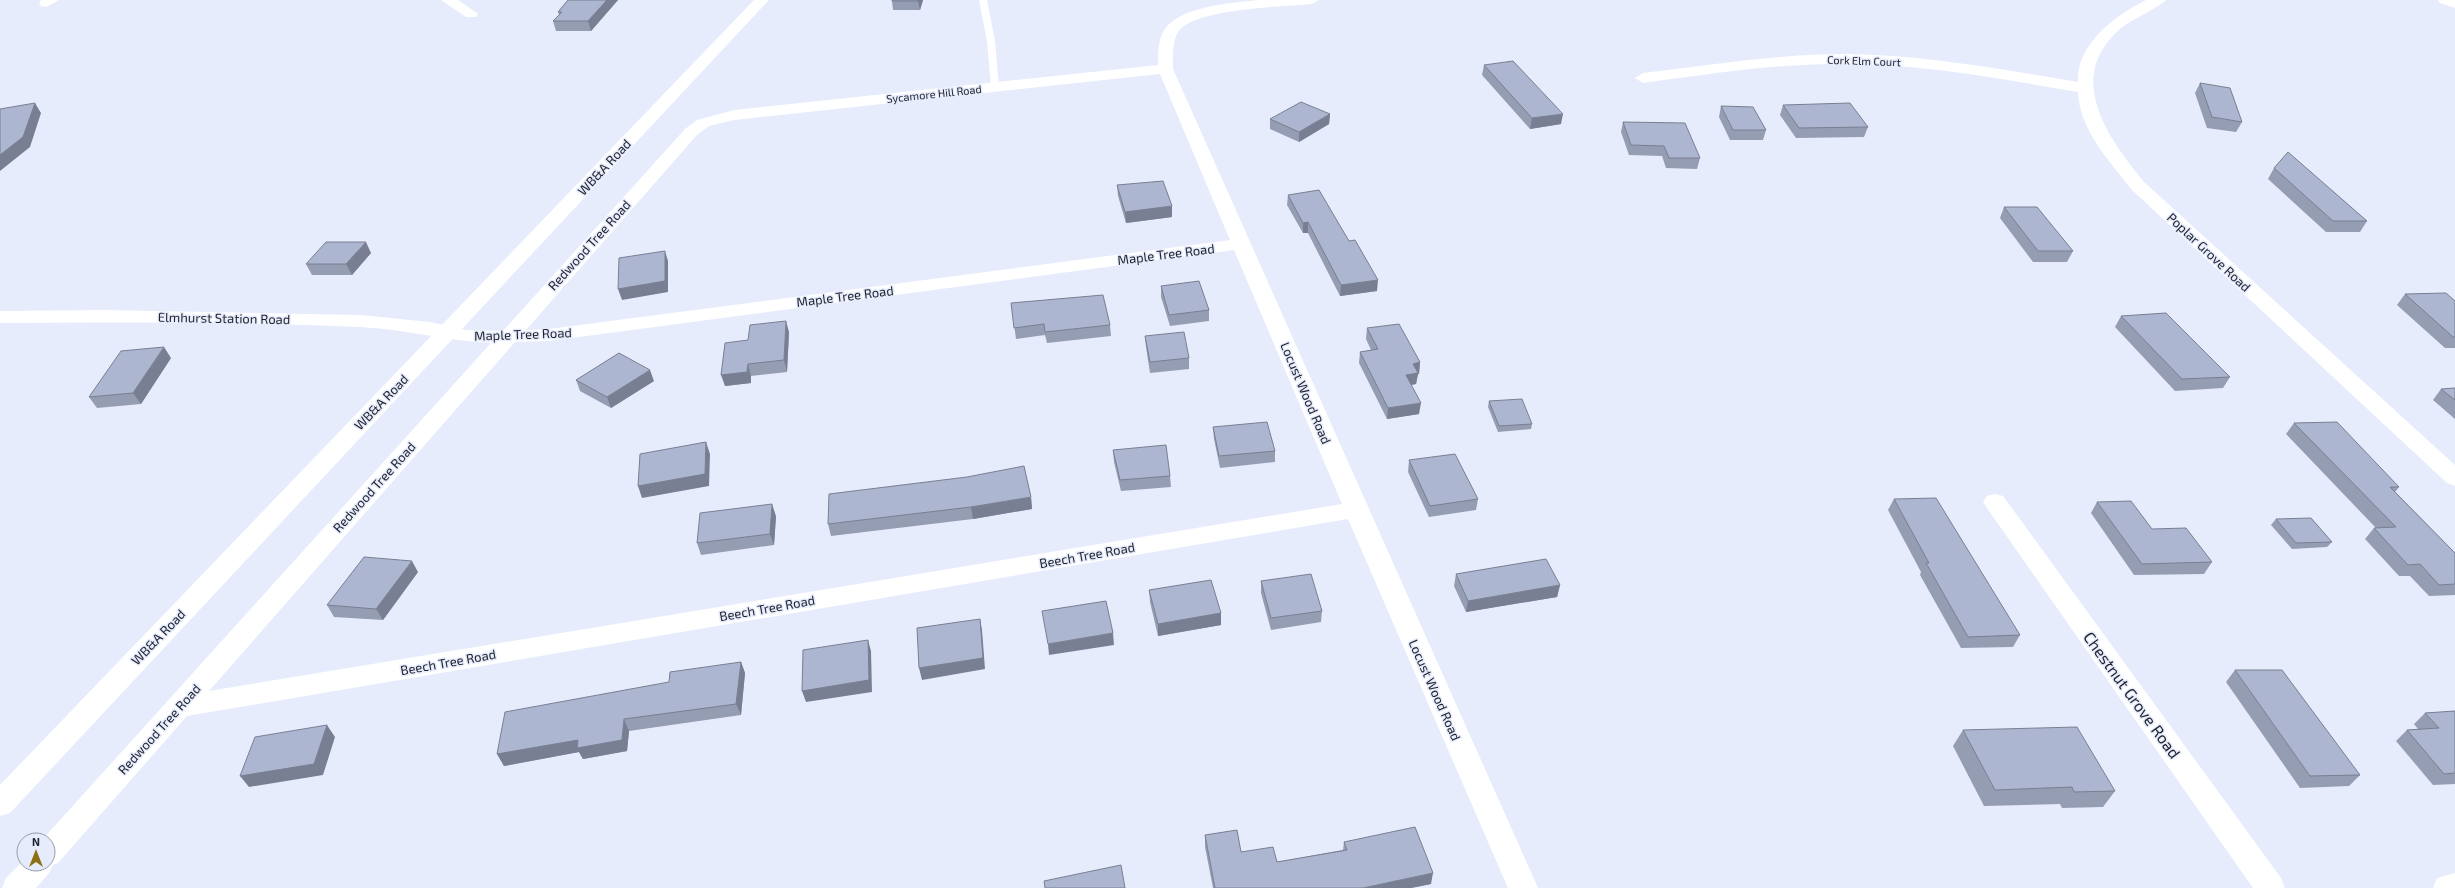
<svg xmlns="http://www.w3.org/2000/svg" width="2455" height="888" font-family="'Exo 2',sans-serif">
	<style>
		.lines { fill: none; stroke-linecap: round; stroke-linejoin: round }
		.service { stroke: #fff; stroke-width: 8 }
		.minor { fill: #fff; fill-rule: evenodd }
		.tertiary { fill: #fff; fill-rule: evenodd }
		.wall { fill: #959db3 }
		.shaded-wall { fill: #797f92 }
		.building { fill: #adb6d0; stroke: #797f92 }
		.labels { text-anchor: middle; stroke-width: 3; stroke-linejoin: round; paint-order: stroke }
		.far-street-label { font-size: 11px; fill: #1d212a; stroke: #e7ecfd }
		.street-label { font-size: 13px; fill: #1d212a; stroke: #e7ecfd }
		.near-street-label { font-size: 16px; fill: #1d212a; stroke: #e7ecfd }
	</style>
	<rect width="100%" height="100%" fill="#e7ecfd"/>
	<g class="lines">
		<path class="service" d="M983,0L991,41L995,87"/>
		<path class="minor" d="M41,0H59L46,7L41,6L39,3Z
			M441,0H458L478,14L476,17H466Z
			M1259,0H1319L1312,4C1283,7 1194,8 1178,32C1172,42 1173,58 1173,69L1538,888H1508L1348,519L187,716L58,863L53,865L49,873L36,888H2L6,878L24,860V864H48V840H42L491,343C447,341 404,329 360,327C240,322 120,322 0,323V311L105,310L361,315L430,322L466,330L503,331L685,129L697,120L734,110L1158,65C1158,55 1158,44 1162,34C1175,6 1231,3 1259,0ZM1160,74L1230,240L549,329L526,330L697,135L709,126L734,120ZM1234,250L1342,504L209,691L515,342L549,341Z
			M2146,0H2166C2163,5 2129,21 2120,29C2064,78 2108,138 2144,182L2455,465V486L2447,483L2132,190C2110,162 2079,129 2078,92C2001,79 1924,64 1846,64C1778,63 1710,74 1643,83L1635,78L1643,73C1710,65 1778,54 1846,54C1923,55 2001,69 2078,82C2076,44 2116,15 2146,0Z
			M2438,0H2455V8L2440,3Z
			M1995,494L2003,496L2281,878L2285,888H2253L1987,508L1983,502L1987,496Z
			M2455,873V888H2433L2437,878Z"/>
		<path class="tertiary" d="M754,0H769L10,813L0,816V785Z"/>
	</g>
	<path class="wall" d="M568,0H618L591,31H556L553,21L559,15L558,12Z
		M923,0L920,10H893L892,1Z
		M1484,65L1561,124L1530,129L1482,75Z
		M2200,83L2242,122L2236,132L2207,128L2195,93Z
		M1783,105L1868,127L1864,137L1796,138L1780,115Z
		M1721,106L1766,130L1763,140H1730L1719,117Z
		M1330,114L1329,124L1299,142L1270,129V119Z
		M1623,122L1700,158L1697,169L1666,168L1662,156L1629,155L1621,132Z
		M2274,168L2367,221L2360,232H2326L2268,179Z
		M1117,185L1172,217L1126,223L1118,196Z
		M1288,195L1377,291L1340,296L1308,233H1303L1287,205Z
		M2004,207L2073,251L2067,262H2033L2000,218Z
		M371,253L352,275H312L306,264Z
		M1161,286L1209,310V321L1170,326L1161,297Z
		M2405,294L2455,301V348H2445L2397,305Z
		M1011,303L1110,325L1111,336L1047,343L1045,335L1016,339Z
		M2121,316L2230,377L2223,388L2175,391L2115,327Z
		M1367,328L1420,362L1419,374H1418L1416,384L1411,385L1419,414L1387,419L1359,363L1360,352L1371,350L1366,339Z
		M789,332L787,372L751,376V383L725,386L748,340Z
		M1145,336L1189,358V369L1150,373L1146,347Z
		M171,358L141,404L97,408L89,397Z
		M576,380L654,381L611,408L580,391Z
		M2455,388V419L2433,400L2441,389Z
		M1489,401L1532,424L1531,429L1498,432L1488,407Z
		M2294,423L2399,487L2395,492L2455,553V595L2429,596L2410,576H2399L2365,539L2374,528H2376L2286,434Z
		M1213,427L1275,451V462L1220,468L1214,439Z
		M1113,450L1170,476L1171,487L1121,491L1114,462Z
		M1409,460L1478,499L1476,510L1429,517L1408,472Z
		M1031,497L1032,509L973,519L831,536L828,524Z
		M1894,499L2020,635L2013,647L1961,648L1920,575L1921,572L1888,510Z
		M2097,502L2212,562L2204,574L2134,575L2091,513Z
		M776,516L774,545L701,555L697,543Z
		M2276,519L2332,542L2327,547L2292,549L2271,525Z
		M418,572L383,620L334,617L327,605Z
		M1456,574L1560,585L1557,597L1466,612L1454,586Z
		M1261,581L1322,611L1321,622L1271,630L1261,593Z
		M1149,590L1221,613V625L1158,636L1150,602Z
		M741,662L745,673L741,715L629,731L627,751L583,759L579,752L504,766L497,754L669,682Z
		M2235,670L2360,775L2349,786L2300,788L2226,682Z
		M2455,711V784L2433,785L2396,741L2407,730L2418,729L2414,724L2425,713Z
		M1963,730L2115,791L2103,807L2062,808L2060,804L1984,806L1953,746Z
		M1205,835L1241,852L1277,862L1343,850L1344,842L1431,884L1411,888H1213L1205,847Z"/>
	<path class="shaded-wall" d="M607,0H618L591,31L588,21Z
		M918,0H923L920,10L918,1Z
		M35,103L41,113L30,147L0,171V155Z
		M1330,114L1329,124L1299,142V132Z
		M1563,114L1561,124L1530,129L1532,118Z
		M1172,206V217L1126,223L1125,212Z
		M1308,222V233H1303V223Z
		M366,242L371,253L352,275L346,264Z
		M665,251L668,261V292L622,300L618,289Z
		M1378,280L1377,291L1340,296L1341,285Z
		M786,321L789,332L787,372L784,360Z
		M164,347L171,358L141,404L133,393Z
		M1420,362L1419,374H1418L1416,384L1405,386L1406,375L1413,364Z
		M748,364L751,376V383L725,386L721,375Z
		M650,370L654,381L611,408L607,397Z
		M1421,403L1419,414L1387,419L1388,408Z
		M706,442L710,454L709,486L642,498L638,486Z
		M1031,497L1032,509L973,519L971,507Z
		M772,504L776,516L774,545L770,534Z
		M412,561L418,572L383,620L376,609Z
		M1560,585L1557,597L1466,612L1468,601Z
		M1221,613V625L1158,636V624Z
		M980,619L982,630L985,669L922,680L919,668Z
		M1113,633L1114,645L1049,655L1048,644Z
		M868,640L871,651L872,692L806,702L802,691Z
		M741,662L745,673L741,715L736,704Z
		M624,719L629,731L627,751L583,759L579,752L504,766L497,754Z
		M327,725L335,737L323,775L249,787L240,776Z
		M1433,873L1431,884L1411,888H1363Z"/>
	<path class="building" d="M568,0H607L588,21H553L562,12H558Z
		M892,0H918V1H892Z
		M1513,61L1563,114L1532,118L1484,65Z
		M2200,83L2230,88L2242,122L2212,117Z
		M1301,102L1330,114L1299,132L1270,119Z
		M35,103L23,137L0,155V109Z
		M1850,103L1868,127L1799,128L1783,105Z
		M1721,106L1753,107L1766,130H1733Z
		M1623,122L1685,123L1700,158H1669L1664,146L1631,145Z
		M2288,152L2367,221H2333L2274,168Z
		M1163,181L1172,206L1125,212L1117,185Z
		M1319,190L1349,241L1355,240L1378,280L1341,285L1308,222L1303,223L1288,195Z
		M2004,207H2037L2073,251H2038Z
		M326,242H366L346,264H306Z
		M665,251V281L618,289L619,258Z
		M1199,281L1209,310L1169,315L1161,286Z
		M2446,293L2455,301V337H2453L2405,294Z
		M1103,295L1110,325L1045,332L1044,324L1014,328L1011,303Z
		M2166,313L2230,377L2182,379L2121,316Z
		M786,321L784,360L748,364L747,372L721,375L725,343L748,340L750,325Z
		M1399,324L1420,362L1413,364L1418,373L1406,375L1421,403L1388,408L1360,352L1378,349L1367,328Z
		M1184,332L1189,358L1150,362L1145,336Z
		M164,347L133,393L89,397L121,351Z
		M619,353L650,370L607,397L576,380Z
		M2455,388V400L2441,389Z
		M1522,399L1532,424L1499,426L1489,401Z
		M1267,422L1275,451L1219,456L1213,427Z
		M2337,422L2399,487H2390L2455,553V584L2439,585L2420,564L2408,565L2374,528L2396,527L2294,423Z
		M706,442L705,474L638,486L640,454Z
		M1166,445L1170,476L1120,480L1113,450Z
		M1455,454L1478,499L1430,506L1409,460Z
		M1024,466L1031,497L971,507L828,524L829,494L967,477Z
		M1936,498L2020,635L1968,637L1926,563H1929L1894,499Z
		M2131,501L2152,529L2186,528L2212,562L2142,564L2097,502Z
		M772,504L770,534L697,543L700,513Z
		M2311,518L2332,542L2296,543L2276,519Z
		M364,557L412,561L376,609L327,605Z
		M1546,559L1560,585L1468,601L1456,574Z
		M1311,574L1322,611L1271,618L1261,581Z
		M1211,580L1221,613L1158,624L1149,590Z
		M1106,601L1113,633L1048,644L1042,611Z
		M980,619L983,658L919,668L917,628Z
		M868,640L869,680L802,691L803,650Z
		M741,662L736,704L624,719L622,740L577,748L578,740L497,754L505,712L669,682L670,672Z
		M2235,670H2282L2360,775L2310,776Z
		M2455,711V773L2444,774L2407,730L2439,728L2425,713Z
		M327,725L314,764L240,776L255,737Z
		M2077,727L2115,791L2074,792L2072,787L1995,790L1963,730Z
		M1415,827L1433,873L1363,888H1215L1205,835L1237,830L1241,852L1273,847L1277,862L1347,850L1344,842Z
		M1121,865L1125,888H1045L1044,881Z"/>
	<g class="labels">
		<g class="far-street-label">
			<text transform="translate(1864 61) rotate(2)" y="4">Cork Elm Court</text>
			<text transform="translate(934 94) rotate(-6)" y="4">Sycamore Hill Road</text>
		</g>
		<g class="street-label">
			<text transform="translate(604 167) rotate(-47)" y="5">WB&amp;A Road</text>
			<text transform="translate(589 245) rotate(-48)" y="5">Redwood Tree Road</text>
			<text transform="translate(2209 252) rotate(43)" y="5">Poplar Grove Road</text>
			<text transform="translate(1166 254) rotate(-7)" y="5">Maple Tree Road</text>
			<text transform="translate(845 296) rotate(-7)" y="5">Maple Tree Road</text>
			<text transform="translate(224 318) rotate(1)" y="5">Elmhurst Station Road</text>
			<text transform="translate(523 334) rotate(-2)" y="5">Maple Tree Road</text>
			<text transform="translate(1306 393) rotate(67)" y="5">Locust Wood Road</text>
			<text transform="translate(381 402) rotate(-46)" y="5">WB&amp;A Road</text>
			<text transform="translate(374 487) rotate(-48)" y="5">Redwood Tree Road</text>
			<text transform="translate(1087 555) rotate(-10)" y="5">Beech Tree Road</text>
			<text transform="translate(767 608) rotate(-10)" y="5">Beech Tree Road</text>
			<text transform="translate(158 637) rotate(-46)" y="5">WB&amp;A Road</text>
			<text transform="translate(448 662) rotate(-10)" y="5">Beech Tree Road</text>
			<text transform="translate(1435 690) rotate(66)" y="5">Locust Wood Road</text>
			<text transform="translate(159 729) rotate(-48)" y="5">Redwood Tree Road</text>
		</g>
		<g class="near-street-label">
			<text transform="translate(2132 695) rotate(54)" y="6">Chestnut Grove Road</text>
		</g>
	</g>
	<g transform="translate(36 852)"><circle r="19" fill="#e7ecfd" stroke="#969ba9"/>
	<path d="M0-3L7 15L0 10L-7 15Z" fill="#8c7013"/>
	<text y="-6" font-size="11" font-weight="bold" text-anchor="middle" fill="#1d212a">N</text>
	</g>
</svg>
